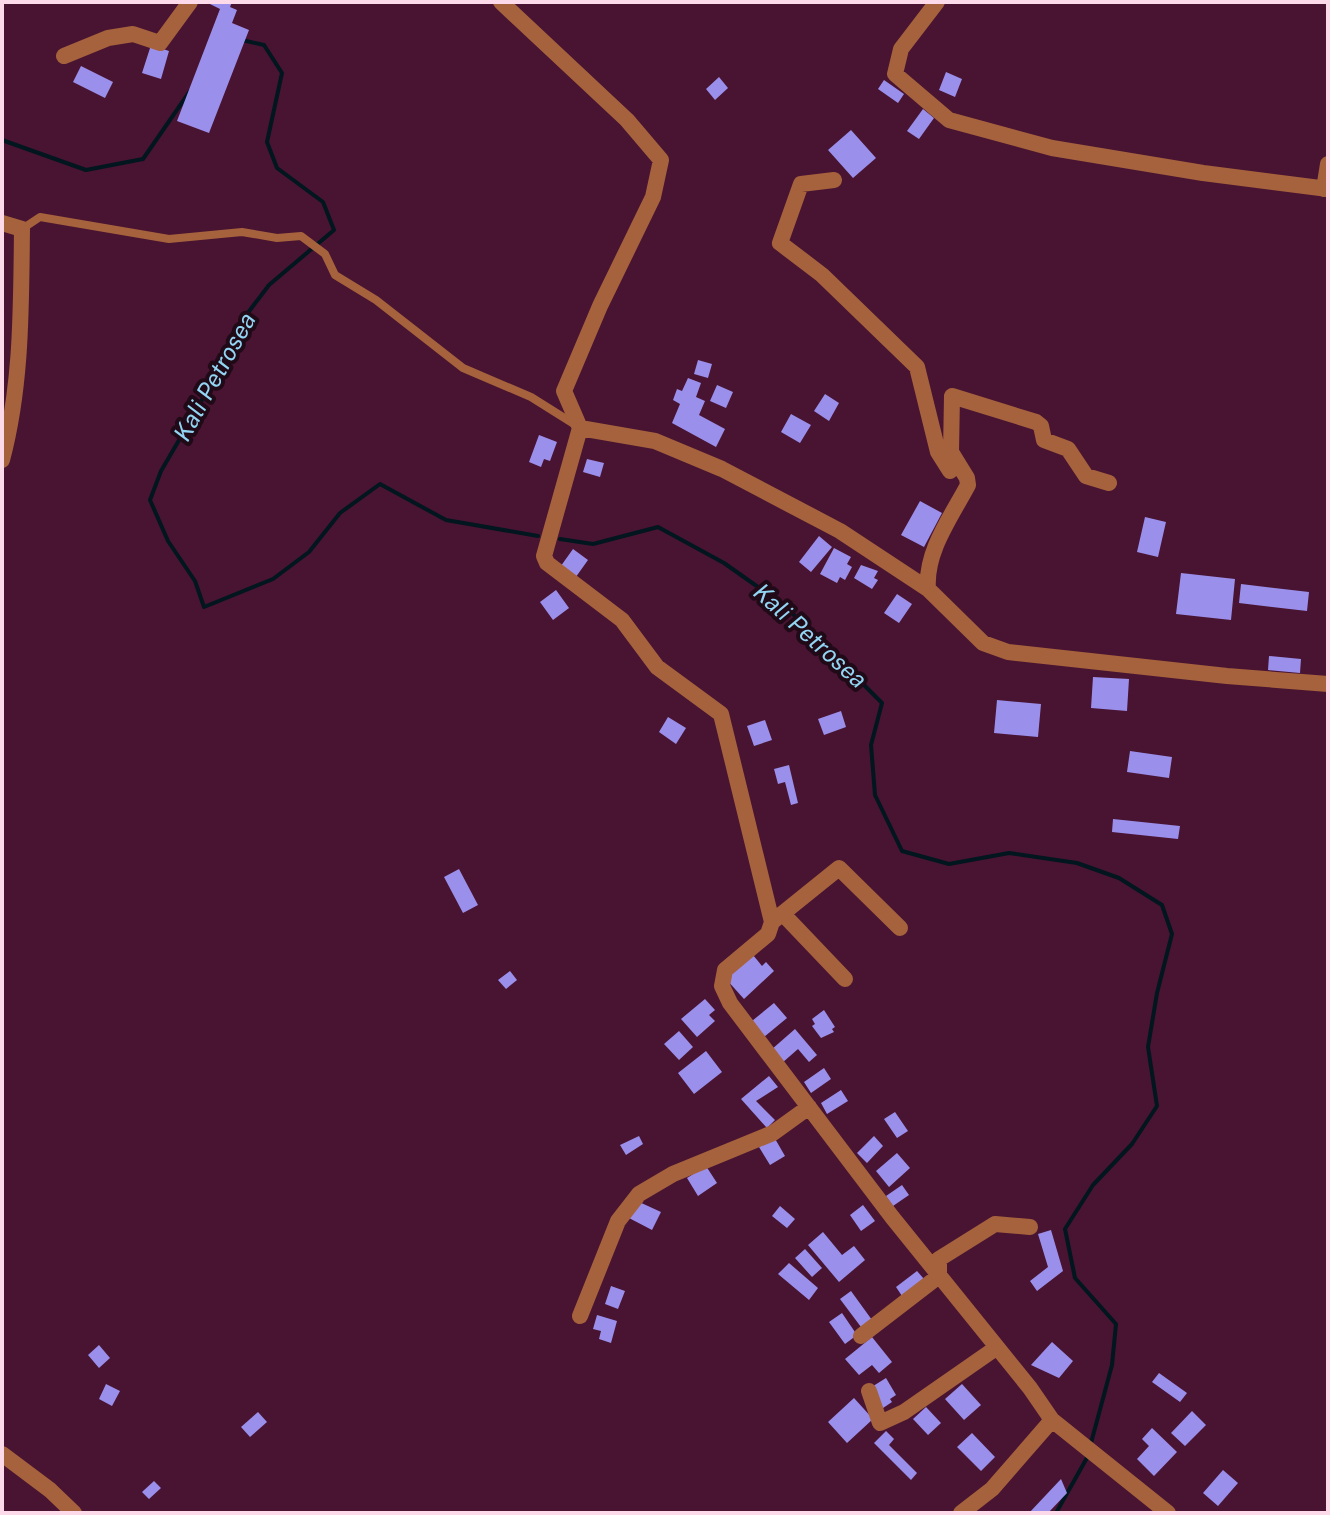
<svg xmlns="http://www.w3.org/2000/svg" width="1330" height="1515" font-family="'Public Sans',sans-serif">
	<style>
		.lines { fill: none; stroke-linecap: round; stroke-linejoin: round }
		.stream { stroke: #02161f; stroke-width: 4 }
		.building { fill: #9b8fec }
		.service { stroke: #a6623c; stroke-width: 8 }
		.minor { stroke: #a6623c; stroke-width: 16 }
		.labels { text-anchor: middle; stroke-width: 8; stroke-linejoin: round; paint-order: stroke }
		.water-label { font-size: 24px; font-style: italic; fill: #92d5f3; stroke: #210a17 }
	</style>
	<rect width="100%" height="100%" fill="#481432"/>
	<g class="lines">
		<path class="stream" d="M242,40L264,45L282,73L267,142L277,168L323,202L334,230L269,285L234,331L199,406L161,471L150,500L168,541L195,581L204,607L273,579L309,552L340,513L380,484L446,520L538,536
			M2,140L86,170L143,159L190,91
			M560,539L593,544L658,527L724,563L785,606L882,703L871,745L875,795L902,851L949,864L1009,853L1077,863L1119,878L1162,905L1172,934L1157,993L1148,1047L1157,1106L1132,1144L1093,1185L1065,1229L1075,1278L1116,1324L1112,1365L1091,1443
			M1056,1513L1088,1456"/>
	</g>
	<path class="building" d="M206,2H232L230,7L237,10L232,23L249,30L209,133L177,121L220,9Z
		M151,45L169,51L161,79L142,73Z
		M81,66L113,82L105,98L73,82Z
		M946,72L962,79L955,97L939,90Z
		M719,77L728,88L715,100L706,89Z
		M884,80L904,94L898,103L878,89Z
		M923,109L934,118L919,139L907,131Z
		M851,130L876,158L853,178L828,150Z
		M698,360L712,364L708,378L694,374Z
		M688,378L701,383L696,397L705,401L699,415L725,429L716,447L672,423L680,404L673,400L677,389L682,391Z
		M717,385L733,392L726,408L710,401Z
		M825,394L839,403L829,421L814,411Z
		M791,414L811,425L800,443L781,432Z
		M539,435L557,442L550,461L544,459L541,467L529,462Z
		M587,459L604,463L600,477L583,472Z
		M920,501L942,513L924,547L901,535Z
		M1145,517L1166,522L1158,557L1137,552Z
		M819,536L832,547L811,572L799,562Z
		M834,548L851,557L847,564L852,567L845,580L840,577L837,583L820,574Z
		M573,549L588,560L573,581L558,570Z
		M861,565L878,571L874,578L878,580L872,589L854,578Z
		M1181,573L1235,579L1231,620L1176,614Z
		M1241,584L1309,592L1307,611L1239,603Z
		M556,590L569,608L553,620L540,602Z
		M897,594L912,604L899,623L884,613Z
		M1269,656L1301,659L1300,673L1268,670Z
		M1093,677L1129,679L1127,711L1091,708Z
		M997,700L1041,704L1038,737L994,733Z
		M841,711L846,727L824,735L818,719Z
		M668,717L686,728L676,744L659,732Z
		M765,720L772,740L754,746L747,726Z
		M1130,751L1172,757L1169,778L1127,772Z
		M789,765L798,803L791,805L785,782L778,784L774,769Z
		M1113,819L1180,826L1178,839L1112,832Z
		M459,869L478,905L463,913L444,877Z
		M753,955L762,966L766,962L774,971L744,999L726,979Z
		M510,971L517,980L506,989L498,980Z
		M705,999L715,1010L709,1015L715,1021L697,1037L681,1019Z
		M774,1003L787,1018L764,1037L752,1021Z
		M824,1010L835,1027L832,1029L834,1032L821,1038L812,1026L815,1024L812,1019Z
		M795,1029L817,1055L809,1062L798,1049L782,1063L771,1050Z
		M679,1031L693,1047L679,1060L664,1044Z
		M706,1051L722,1072L694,1094L678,1073Z
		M824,1068L831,1079L811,1093L804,1082Z
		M769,1076L778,1087L756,1101L775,1120L767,1128L741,1099Z
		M841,1090L848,1101L827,1114L821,1103Z
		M895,1112L908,1131L897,1138L884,1119Z
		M639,1136L643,1144L626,1155L620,1145Z
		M874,1136L883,1146L867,1163L857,1153Z
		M774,1137L785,1156L770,1165L759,1147Z
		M897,1153L910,1168L889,1187L876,1171Z
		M706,1166L717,1183L698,1196L687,1178Z
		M902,1185L909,1195L893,1206L886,1196Z
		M637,1201L661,1212L652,1230L629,1218Z
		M863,1205L875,1221L861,1231L850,1215Z
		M780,1206L795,1219L787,1228L772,1216Z
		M1051,1230L1063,1271L1037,1291L1030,1281L1048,1267L1038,1234Z
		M823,1232L842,1255L854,1246L865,1260L839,1282L808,1245Z
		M805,1249L822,1268L812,1277L795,1258Z
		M789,1263L818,1288L809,1300L778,1274Z
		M917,1271L924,1279L902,1296L896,1287Z
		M611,1286L625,1291L618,1309L605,1304Z
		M851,1291L872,1320L861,1327L840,1299Z
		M842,1313L857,1335L845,1344L829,1322Z
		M597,1315L617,1321L611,1343L599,1339L601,1331L593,1329Z
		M872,1337L892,1362L879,1373L872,1365L859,1375L845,1359Z
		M1052,1342L1073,1361L1059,1378L1031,1365Z
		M99,1345L110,1358L99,1368L88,1355Z
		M1159,1373L1187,1393L1180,1402L1152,1382Z
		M886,1378L896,1395L890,1399L892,1402L883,1408L870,1388Z
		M106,1384L120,1391L112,1406L99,1399Z
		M962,1384L981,1405L964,1420L945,1399Z
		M854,1398L873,1419L847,1443L828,1422Z
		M926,1407L941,1423L928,1435L913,1419Z
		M1192,1411L1206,1425L1185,1446L1171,1433Z
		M258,1412L267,1422L250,1437L241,1427Z
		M1152,1428L1177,1452L1154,1476L1137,1459L1149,1446L1142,1439Z
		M886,1431L894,1439L889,1445L917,1473L911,1480L874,1443Z
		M972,1433L995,1457L981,1471L957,1447Z
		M1223,1470L1238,1483L1218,1506L1203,1493Z
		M1061,1479L1067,1493L1048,1513H1029Z
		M154,1481L161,1488L149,1499L142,1492Z"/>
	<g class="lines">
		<path class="service" d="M22,229L40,217L169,239L242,232L277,238L301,236L325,254L335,275L376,300L463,368L531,397L574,424"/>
		<path class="minor" d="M501,2L627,120L661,160L653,197L600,306L564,391L580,428L544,556L547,563L622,620L657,667L721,714L772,922L768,934L725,970L722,986L730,1003L892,1217L1030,1388L1052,1420L1168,1513
			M937,2L901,49L895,74L949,120L1052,148L1203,173L1328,189
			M64,56L108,38L133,34L160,43L190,2
			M834,180L801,184L780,243L822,275L917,367L938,452L950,471
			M1324,189L1328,164
			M2,223L22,229C21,307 22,385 2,460
			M580,428L655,441L722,469L840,531L928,589
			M1109,483L1086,476L1068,449L1044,440L1041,426L1036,422L952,396L951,452L967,478L968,485C951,517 925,552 928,589L983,643L1008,652L1227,676L1328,684
			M783,914L845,979
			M772,922L839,868L900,928
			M580,1316L618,1221L639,1194L673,1174L773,1133L809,1107
			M861,1336L939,1276V1259L995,1224L1030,1227
			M869,1391L880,1423L904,1412L996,1348
			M2,1454L50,1490L74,1513
			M961,1513L992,1489L1052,1420"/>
	</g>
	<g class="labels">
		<g class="water-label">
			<text transform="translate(215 377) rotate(-61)" y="8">Kali Petrosea</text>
			<text transform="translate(810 636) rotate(42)" y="8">Kali Petrosea</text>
		</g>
	</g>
	<rect width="1330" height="1515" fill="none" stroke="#fddaea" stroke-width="8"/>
</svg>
